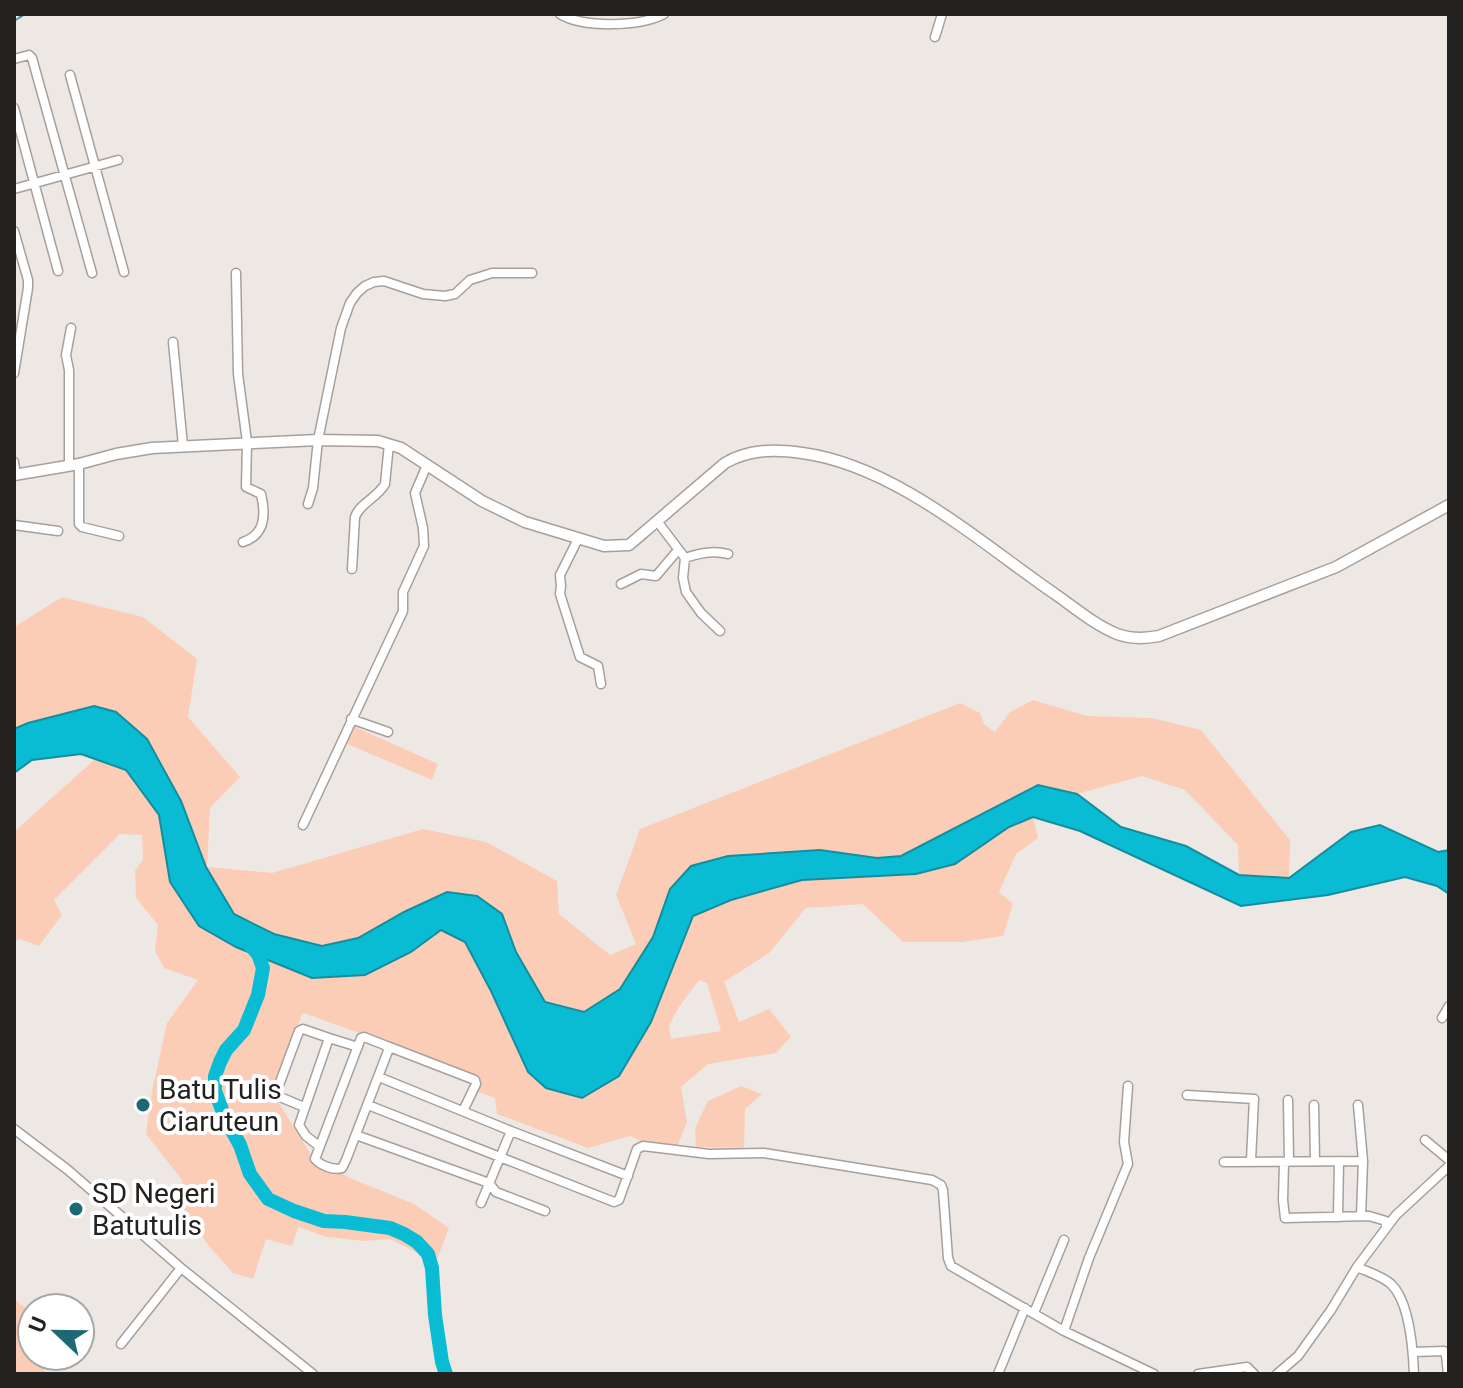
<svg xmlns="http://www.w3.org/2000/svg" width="1463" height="1388" font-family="Roboto,sans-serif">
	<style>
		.green { fill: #fbcdb7; fill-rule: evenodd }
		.water { fill: #0abcd3; stroke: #128e9e; stroke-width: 2 }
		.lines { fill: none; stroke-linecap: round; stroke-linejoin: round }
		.stream { stroke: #128e9e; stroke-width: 2 }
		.river { stroke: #0abcd3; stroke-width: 14 }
		.minor-casing { stroke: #a6a09d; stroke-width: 11 }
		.major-casing { stroke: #a6a09d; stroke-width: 13 }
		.minor { stroke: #fff; stroke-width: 8 }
		.major { stroke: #fff; stroke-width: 10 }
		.poi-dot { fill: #1e6874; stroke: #fff; stroke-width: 3 }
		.labels { text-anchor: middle; stroke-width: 8; stroke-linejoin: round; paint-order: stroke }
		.poi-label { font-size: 28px; fill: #242221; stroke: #fff; text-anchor: start }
	</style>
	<rect width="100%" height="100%" fill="#eee8e5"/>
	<path class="green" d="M62,597L143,617L197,659L188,717L240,777L210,808L207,867L272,873L423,829L486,842L557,881L559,914L610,955L636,944L616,895L640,829L960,703L980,713L984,724L995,732L1010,712L1033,700L1087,716L1152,718L1201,730L1290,840L1289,878L1239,875L1238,845L1185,790L1142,776L1077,794L1038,785L901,856L877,858L820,850L728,856L670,889L653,937L620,989L584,1012L545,1002L516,952L502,914L447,892L404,912L358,938L322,946L274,934L234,914L206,867L181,801L147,739L116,712L14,729V627Z
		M353,726L438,764L432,780L345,743Z
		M95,759L126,770L159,815L170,882L199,926L236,947L312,978L411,952L441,930L465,942L491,991L528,1072L651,1022L693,916L731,900L802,880L857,878L955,864L1009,827L1033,817L1038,838L1016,854L999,892L1013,904L1003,936L962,942H903L863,904L806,908L769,953L724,982L739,1022L769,1009L791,1037L776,1053L708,1064L681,1087L687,1122L677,1147L658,1149L630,1136L588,1148L497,1114L495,1098L476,1091L480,1076L303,1013L271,1090L313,1158L350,1178L414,1204L449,1228L436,1262L390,1239L364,1241L327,1237L298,1227L292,1246L266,1239L253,1279L233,1273L209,1246L185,1212L182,1180L146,1134L152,1091L167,1023L198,980L164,968L155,951L158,925L136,898L135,871L143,859L142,835L120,834L54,900L62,915L39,946L19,939L14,942V832ZM699,980L707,983L721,1031L671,1039L669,1026L679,1007Z
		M741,1086L762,1094L745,1109L744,1148L696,1147L695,1128L708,1101Z
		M14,1298L32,1314V1356H39L45,1372L62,1374H14Z"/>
	<path class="water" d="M94,706L116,712L147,739L181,801L206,867L234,914L274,934L322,946L358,938L404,912L447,892L477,896L502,914L516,952L545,1002L584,1012L620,989L653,937L670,889L691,866L728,856L820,850L877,858L901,856L1038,785L1077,794L1121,827L1186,846L1239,875L1289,878L1351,832L1380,825L1438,852L1449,850V894L1437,886L1405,877L1328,895L1241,906L1080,831L1033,817L1009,827L955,864L916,874L802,880L731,900L693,916L651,1022L619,1076L582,1098L546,1088L528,1072L491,991L465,942L441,930L411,952L365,975L312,978L236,947L199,926L170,882L159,815L126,770L81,754L32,760L14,773V729L28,723Z"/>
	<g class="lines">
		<path class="stream" d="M14,21L25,14"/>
		<path class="river" d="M247,942L258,954L263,968L258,995L244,1030L226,1050L220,1062L215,1076V1091L225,1118L240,1145L250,1174L268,1199L294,1211L324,1221L345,1222L390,1228L404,1234L417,1242L428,1254L432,1268L435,1315L442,1362L446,1374"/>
		<defs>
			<path id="minor" d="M14,14H15
				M560,14C583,28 640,27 664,14
				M935,37L942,14
				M14,59L29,55L32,58L92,273
				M70,75L124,272
				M14,108L58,271
				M14,189L118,160
				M14,231L28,280V288L14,373
				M236,273L238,374L247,442L246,487L261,494C266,515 265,535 243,542
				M173,342L183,446
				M14,462L16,475
				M79,464V524L82,527L119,536
				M69,465V370L66,355L71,328
				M308,504L313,488L318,440L341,328L350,303L357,293L365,286L374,282L384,281L423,294L445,296L455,294L470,280L492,273H532
				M657,521L685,558L683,578L686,592L701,613L720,631
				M14,525L58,531
				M578,539L560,575L561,586L560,594L580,657L598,666L601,684
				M685,558C699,553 714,550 728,554
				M352,569L355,517C360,503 377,498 385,484L389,444
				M621,584L641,574L656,576L678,550
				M351,719L388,732
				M303,825L403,611V592L424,546L423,528L415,493L427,465
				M1442,1018L1449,1006
				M364,1037L387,1046L388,1051L346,1160L342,1168C334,1171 320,1165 315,1159L361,1038Z
				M387,1046L475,1080L476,1084L463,1111
				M379,1077L511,1131L628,1176
				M1187,1095L1254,1099L1251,1160
				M1288,1100L1289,1162
				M368,1105L614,1202L619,1200L637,1149L643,1146L709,1154L764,1153L932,1180L941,1185L943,1190L948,1258L951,1266L1064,1331L1154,1374
				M1314,1105L1315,1161
				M1358,1105L1363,1161
				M304,1107L280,1097L276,1093L299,1031L303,1029L329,1038
				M14,1129L68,1170L181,1268L313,1374
				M356,1135L489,1183L496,1192L545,1211
				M1425,1140L1449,1160
				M319,1146L306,1136L299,1125L329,1038L358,1047
				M1224,1162L1363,1161L1361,1216
				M1284,1163L1283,1200L1285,1218L1369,1216L1386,1221V1228
				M481,1203L511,1131
				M1338,1217L1339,1161
				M1357,1267C1368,1272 1382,1276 1391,1284C1410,1302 1413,1349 1414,1374
				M1034,1313L1064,1240
				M1064,1331L1089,1258L1128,1164L1124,1142L1128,1086
				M121,1344L181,1268
				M1413,1352L1444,1351L1446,1355L1448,1374
				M998,1374L1025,1308
				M1198,1374L1247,1367L1254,1374
				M1277,1374L1298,1356L1331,1310L1357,1267L1396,1215L1449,1166"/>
			<path id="major" d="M14,475L79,464L116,454L152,448L318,440L378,441L401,448L482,501L525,522L604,546L629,545L725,463C749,449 775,449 802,453C894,465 981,543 1055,594C1075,608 1095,625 1117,634C1131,639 1144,639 1159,636L1336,567L1449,505"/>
		</defs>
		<use href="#minor" class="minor-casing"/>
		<use href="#major" class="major-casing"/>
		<use href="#minor" class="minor"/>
		<use href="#major" class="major"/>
	</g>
	<g class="poi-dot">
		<circle cx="143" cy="1105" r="8"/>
		<circle cx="76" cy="1209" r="8"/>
	</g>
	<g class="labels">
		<g class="poi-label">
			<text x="159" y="1099">Batu Tulis<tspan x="159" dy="32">Ciaruteun</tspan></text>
			<text x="92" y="1203">SD Negeri<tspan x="92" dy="32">Batutulis</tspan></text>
		</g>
	</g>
	<rect width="1463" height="1388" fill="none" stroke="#242221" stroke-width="32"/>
	<g transform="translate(56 1332) rotate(292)"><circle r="38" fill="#ffffff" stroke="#a7a7a6" stroke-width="2"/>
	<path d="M0-6L14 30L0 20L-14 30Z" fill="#1e6874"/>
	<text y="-12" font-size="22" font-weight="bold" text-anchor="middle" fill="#242221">U</text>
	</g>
</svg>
